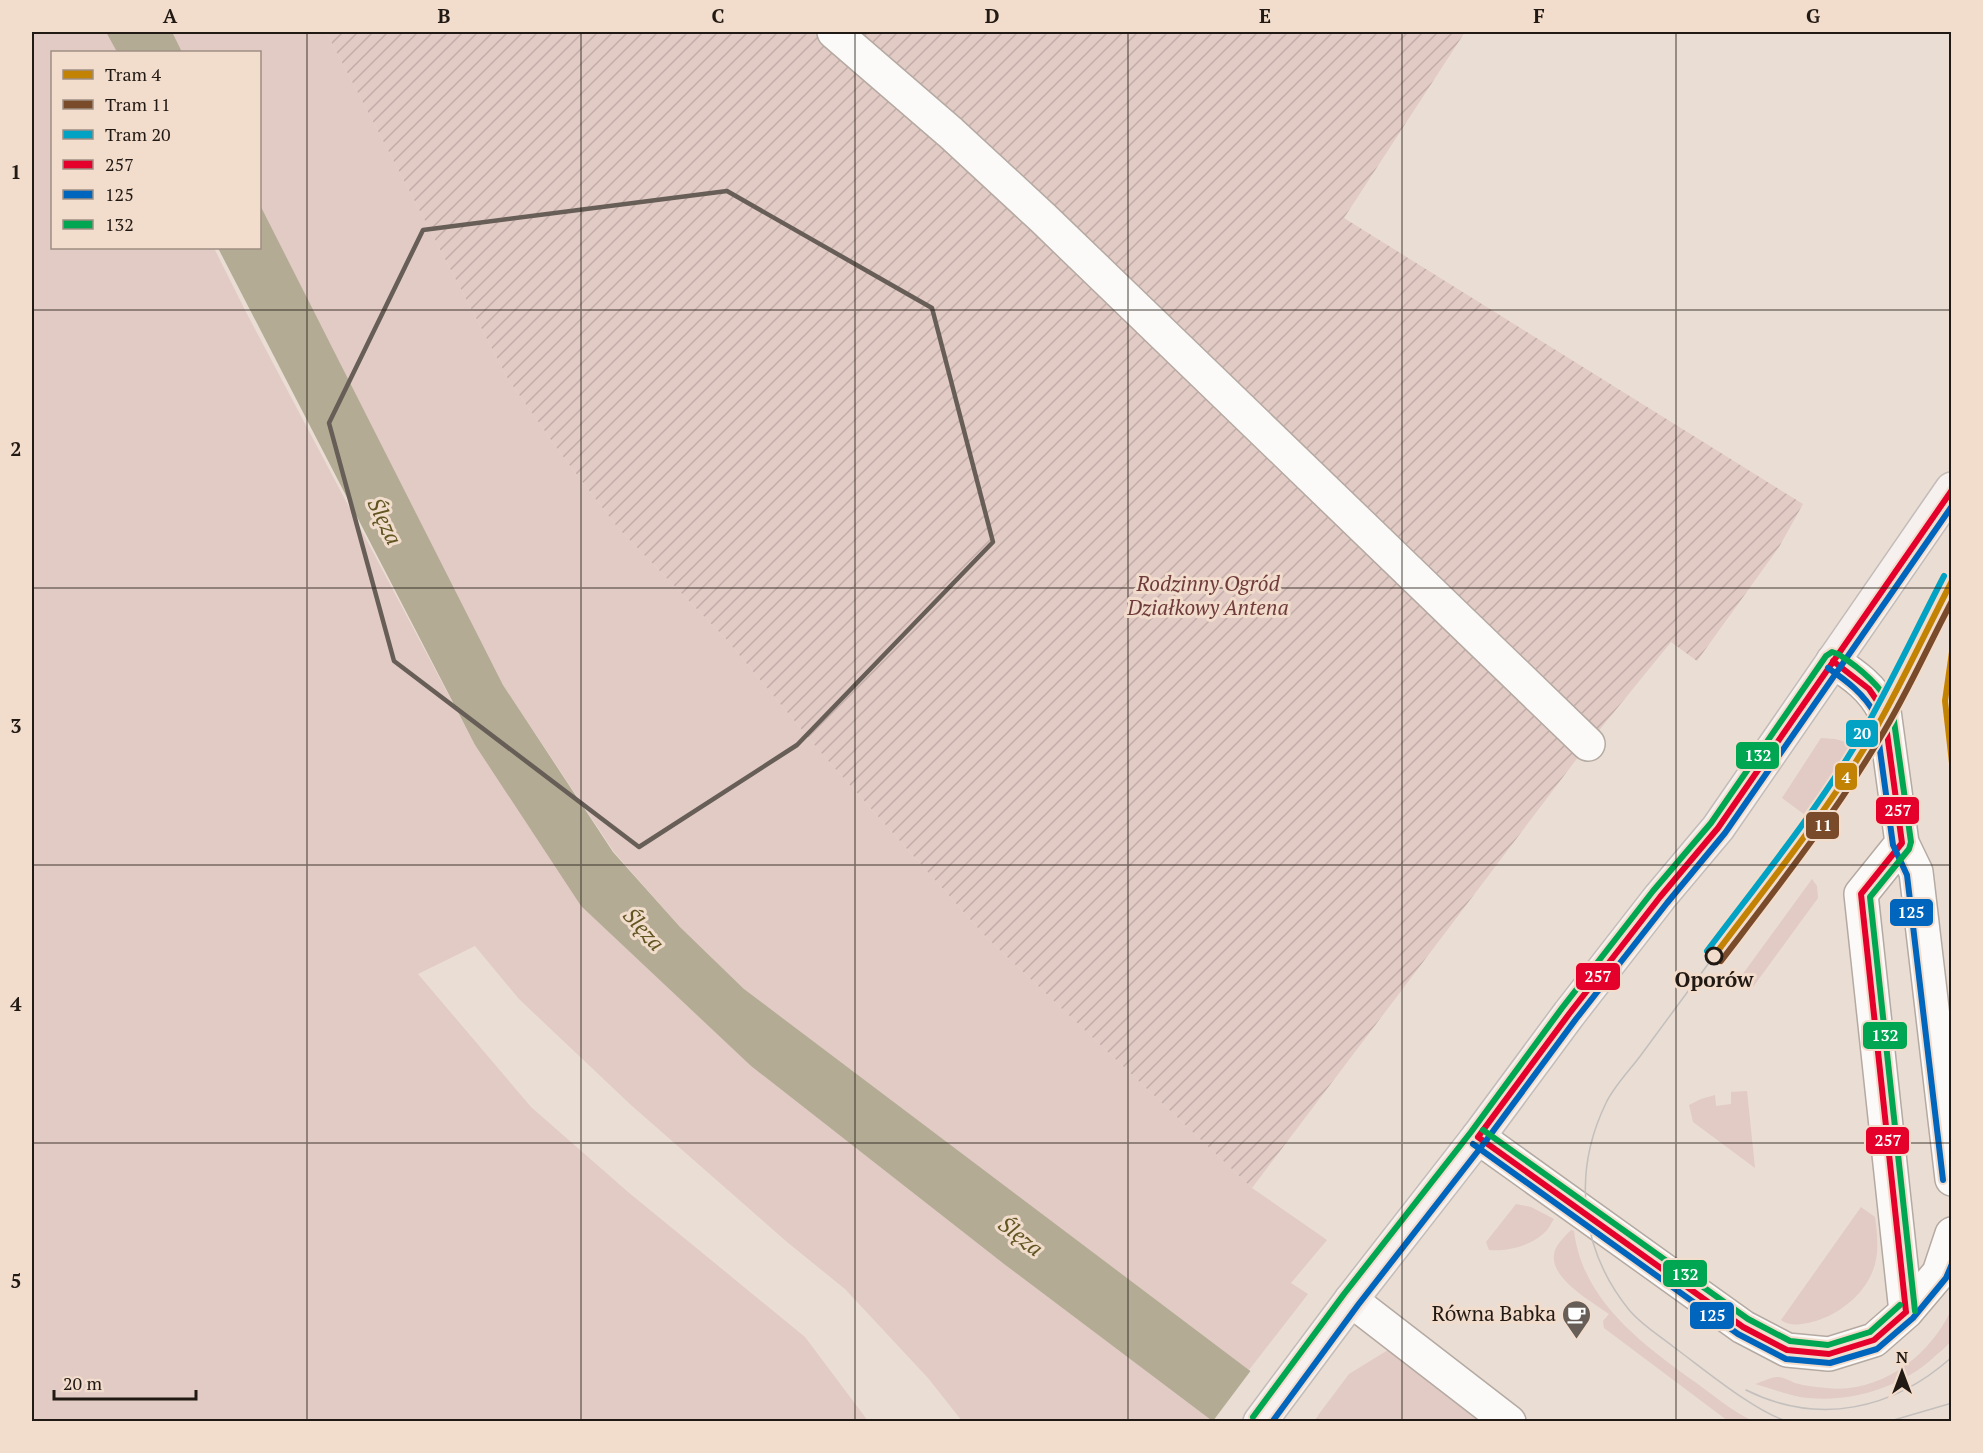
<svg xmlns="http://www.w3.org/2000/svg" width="1983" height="1453" font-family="'PT Serif',serif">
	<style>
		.grass { fill: #e2cac5 }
		.garden { fill: url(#garden-furrows) }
		.water { fill: #b3ab94 }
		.pier { fill: #eaddd4 }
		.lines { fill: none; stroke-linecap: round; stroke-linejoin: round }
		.minor-casing { stroke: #b4aaa2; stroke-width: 36 }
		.major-casing { stroke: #c3bcb8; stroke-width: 36 }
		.minor { stroke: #fcfaf9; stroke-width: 33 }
		.major { stroke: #f6f1ef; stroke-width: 33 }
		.tram { stroke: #c3bfbd; stroke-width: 1.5 }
		.bus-1-casing { stroke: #f2dccc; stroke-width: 10 }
		.bus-2-casing { stroke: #f2dccc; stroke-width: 10 }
		.bus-3-casing { stroke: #f2dccc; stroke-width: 10 }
		.bus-1 { stroke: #e4002b; stroke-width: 6 }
		.bus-2 { stroke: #0065bd; stroke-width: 6 }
		.bus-3 { stroke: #00a651; stroke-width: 6 }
		.tram-1-casing { stroke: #f2dccc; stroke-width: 10 }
		.tram-2-casing { stroke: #f2dccc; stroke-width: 10 }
		.tram-3-casing { stroke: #f2dccc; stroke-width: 10 }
		.tram-1 { stroke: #c28305; stroke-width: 6 }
		.tram-2 { stroke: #7a4b2a; stroke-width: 6 }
		.tram-3 { stroke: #02a2c5; stroke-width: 6 }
		.marked { fill: none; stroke: #675e57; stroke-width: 4.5; stroke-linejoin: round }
		.grid { fill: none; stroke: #211913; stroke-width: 1.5; stroke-opacity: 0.55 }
		.stop-dot { fill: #f2dccc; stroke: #211913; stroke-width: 3 }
		.labels { text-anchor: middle; stroke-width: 6; stroke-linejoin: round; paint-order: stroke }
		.park-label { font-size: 21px; font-style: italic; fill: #6f3b3c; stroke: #f2dccc }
		.stop-label { font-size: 21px; font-weight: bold; fill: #211913; stroke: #f2dccc }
		.poi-label { font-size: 21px; fill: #211913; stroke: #f2dccc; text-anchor: end }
		.water-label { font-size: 22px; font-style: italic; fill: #615622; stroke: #f2dccc }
		.line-badge { stroke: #f2dccc; stroke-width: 2 }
		.badge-label { font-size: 16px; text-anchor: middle; font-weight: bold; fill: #fff }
		.neatline { fill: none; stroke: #211913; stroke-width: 2 }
		.grid-label { font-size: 20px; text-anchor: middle; font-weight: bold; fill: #211913 }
	</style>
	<defs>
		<pattern id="garden-furrows" width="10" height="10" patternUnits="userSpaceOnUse" patternTransform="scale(1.5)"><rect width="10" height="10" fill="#e2cac5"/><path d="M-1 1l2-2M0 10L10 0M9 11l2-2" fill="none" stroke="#c2ada8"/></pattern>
	</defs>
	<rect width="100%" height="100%" fill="#eaddd4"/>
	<path class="grass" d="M32,32H106L117,52H52V248H214L247,314L475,745L581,906L751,1066L1004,1264L1211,1420L1210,1421H962L928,1378L845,1289L787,1242L631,1105L519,999L475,946L418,974L531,1107L628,1192L805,1337L868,1421H32Z
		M171,32H326L508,379L561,454L618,528L726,639L823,755L986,937L1252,1188L1327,1240L1291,1283L1308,1294L1249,1370L744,989L680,927L614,852L503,685L260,206V52H182Z
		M1821,738L1835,739L1854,744L1805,815L1782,798Z
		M1812,879L1817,886L1818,898L1753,987L1741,978L1742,975Z
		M1747,1091L1755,1168L1693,1122L1689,1105L1701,1099L1715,1095L1716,1106L1731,1104V1092Z
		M1516,1204L1531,1207L1554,1219C1551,1223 1549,1229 1545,1232C1533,1245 1506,1252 1489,1250L1486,1242Z
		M1861,1207L1875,1217C1877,1233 1879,1248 1875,1264C1867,1294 1837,1317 1808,1323C1798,1325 1789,1326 1781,1320Z
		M1571,1230L1574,1231C1582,1300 1643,1345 1695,1382C1714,1396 1732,1411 1753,1421H1728L1604,1328L1603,1321L1609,1314C1591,1301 1543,1275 1556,1248C1559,1242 1566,1235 1571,1230Z
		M1951,1310C1952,1318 1953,1329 1952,1338C1950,1345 1939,1352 1933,1358C1899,1389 1846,1404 1800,1397C1785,1394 1770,1388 1755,1384C1762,1382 1771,1377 1777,1377C1783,1377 1790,1381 1795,1383C1805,1386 1816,1387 1827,1388C1880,1394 1930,1356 1951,1310Z
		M1388,1350L1484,1421L1320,1422L1316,1418L1349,1374Z"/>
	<path class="garden" d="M326,32H1465L1344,218L1803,504L1779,547L1697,661L1671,642L1588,744L1252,1188L986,937L823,755L726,639L618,528L561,454L508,379Z"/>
	<path class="water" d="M106,32H172L182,52H117Z
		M260,205L503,685L613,852L680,927L744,989L1249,1370L1320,1421L1214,1422L1211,1420L1004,1264L751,1066L581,906L475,745L218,248H260Z"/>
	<path class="pier" d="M1252,1369L1318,1416L1314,1422L1213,1421Z"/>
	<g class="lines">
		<defs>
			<path id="minor" d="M834,32L951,133L1043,218L1588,744
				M1833,661C1854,675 1873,688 1884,711L1902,843L1916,872L1952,1179
				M1902,843L1861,894L1906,1312
				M1478,1137L1743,1327L1787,1350L1829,1354L1874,1340L1906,1312L1939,1273L1952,1234
				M1351,1300L1509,1422"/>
			<path id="major" d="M1260,1422L1351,1300L1478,1137L1569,1014L1660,897L1718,828L1952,489"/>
		</defs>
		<use href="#minor" class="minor-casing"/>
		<use href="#major" class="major-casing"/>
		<use href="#minor" class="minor"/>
		<use href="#major" class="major"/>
		<path class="tram" d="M1714,956C1690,989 1665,1022 1641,1055C1630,1070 1614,1086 1606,1103C1572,1173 1580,1250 1630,1311C1643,1326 1660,1336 1675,1348C1705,1370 1755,1412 1789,1422
			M1746,1390C1818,1426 1893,1410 1952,1357
			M1887,1422L1952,1403"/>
		<defs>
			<path id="bus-1" d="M1833,661L1869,689L1884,711L1902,843L1861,894L1906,1312
				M1478,1137L1569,1014L1660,897L1718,828L1952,490
				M1478,1137L1743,1327L1787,1350L1829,1354L1874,1340L1906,1312"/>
			<path id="bus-2" d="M1828,668C1847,681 1864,694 1875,714L1893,845L1907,875L1943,1180
				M1473,1144L1738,1334L1786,1359L1830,1363L1877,1349L1913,1318L1946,1278L1952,1264
				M1272,1422L1358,1305L1485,1142L1576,1019L1667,903L1725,833L1952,506"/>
			<path id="bus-3" d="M1483,1130L1748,1319L1790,1341L1828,1345L1870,1332L1900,1305
				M1253,1417L1344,1294L1471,1132L1562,1008L1653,891L1711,823L1826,656L1832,652L1838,654C1860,668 1879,684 1892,707L1911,842L1909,849L1870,897L1915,1311"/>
		</defs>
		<use href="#bus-1" class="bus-1-casing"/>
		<use href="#bus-2" class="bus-2-casing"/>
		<use href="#bus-3" class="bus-3-casing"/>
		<use href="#bus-1" class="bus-1"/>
		<use href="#bus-2" class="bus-2"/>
		<use href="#bus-3" class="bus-3"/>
		<defs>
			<path id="tram-1" d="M1952,652L1945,701L1952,763
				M1714,956C1769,883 1828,811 1874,732C1902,683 1926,631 1952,581"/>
			<path id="tram-2" d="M1721,961C1776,889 1833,817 1880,738C1907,694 1928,646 1952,601"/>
			<path id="tram-3" d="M1707,951C1762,878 1821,806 1866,727C1894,677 1918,626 1944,576"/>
		</defs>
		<use href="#tram-1" class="tram-1-casing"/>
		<use href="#tram-2" class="tram-2-casing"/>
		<use href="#tram-3" class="tram-3-casing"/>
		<use href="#tram-1" class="tram-1"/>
		<use href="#tram-2" class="tram-2"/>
		<use href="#tram-3" class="tram-3"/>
	</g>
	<path class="marked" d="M727,191L932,308L993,542L797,745L639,847L394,661L329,423L423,230Z"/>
	<path class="grid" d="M307,32V1422M581,32V1422M855,32V1422M1128,32V1422M1402,32V1422M1676,32V1422M32,310H1952M32,588H1952M32,865H1952M32,1143H1952"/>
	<defs>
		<symbol id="cafe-pin" viewBox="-11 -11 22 30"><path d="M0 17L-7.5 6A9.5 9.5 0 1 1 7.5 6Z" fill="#675e57" stroke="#f2dccc"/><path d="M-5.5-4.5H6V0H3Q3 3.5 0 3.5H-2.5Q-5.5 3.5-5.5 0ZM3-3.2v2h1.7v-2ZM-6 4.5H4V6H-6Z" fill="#fff"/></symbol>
	</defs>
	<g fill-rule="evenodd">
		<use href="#cafe-pin" x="1560" y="1298" width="33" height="45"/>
	</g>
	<circle class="stop-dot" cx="1714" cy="956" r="8"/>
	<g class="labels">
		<g class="park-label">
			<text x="1208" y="591">Rodzinny Ogród<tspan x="1208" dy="24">Działkowy Antena</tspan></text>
		</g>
		<g class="stop-label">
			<text x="1714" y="987">Oporów</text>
		</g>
		<g class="poi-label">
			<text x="1556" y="1321">Równa Babka</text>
		</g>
		<g class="water-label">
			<text transform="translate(385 521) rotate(64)" y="8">Ślęza</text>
			<text transform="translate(644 929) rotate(48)" y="8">Ślęza</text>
			<text transform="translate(1021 1236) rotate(38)" y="8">Ślęza</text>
		</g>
	</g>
	<g class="line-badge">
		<rect x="1845" y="719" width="34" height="29" rx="6" fill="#02a2c5"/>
		<rect x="1735" y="741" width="45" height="29" rx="6" fill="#00a651"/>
		<rect x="1834" y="762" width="24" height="29" rx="6" fill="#c28305"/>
		<rect x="1875" y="796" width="45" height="29" rx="6" fill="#e4002b"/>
		<rect x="1805" y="811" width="35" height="29" rx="6" fill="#7a4b2a"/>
		<rect x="1889" y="898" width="45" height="29" rx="6" fill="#0065bd"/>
		<rect x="1575" y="962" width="46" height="29" rx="6" fill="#e4002b"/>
		<rect x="1862" y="1021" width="46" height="29" rx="6" fill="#00a651"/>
		<rect x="1865" y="1126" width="45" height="29" rx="6" fill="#e4002b"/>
		<rect x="1662" y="1259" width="46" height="29" rx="6" fill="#00a651"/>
		<rect x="1689" y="1301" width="46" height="29" rx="6" fill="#0065bd"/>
	</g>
	<g class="badge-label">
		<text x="1862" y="739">20</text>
		<text x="1758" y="761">132</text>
		<text x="1846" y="783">4</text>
		<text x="1898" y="816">257</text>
		<text x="1823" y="831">11</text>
		<text x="1911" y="918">125</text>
		<text x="1598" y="982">257</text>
		<text x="1885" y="1041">132</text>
		<text x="1888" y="1146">257</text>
		<text x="1685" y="1280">132</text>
		<text x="1712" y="1321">125</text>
	</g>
	<rect width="1983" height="1453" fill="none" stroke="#f2dccc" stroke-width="66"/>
	<rect x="51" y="51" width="210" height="198" fill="#f2dccc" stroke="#9e8e82" stroke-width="1.5"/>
	<rect x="63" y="70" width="30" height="9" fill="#c28305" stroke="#9e8e82" stroke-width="1.5"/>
	<text x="105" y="81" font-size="18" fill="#211913">Tram 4</text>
	<rect x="63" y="100" width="30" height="9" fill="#7a4b2a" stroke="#9e8e82" stroke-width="1.5"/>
	<text x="105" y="111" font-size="18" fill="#211913">Tram 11</text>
	<rect x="63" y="130" width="30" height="9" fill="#02a2c5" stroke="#9e8e82" stroke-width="1.5"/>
	<text x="105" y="141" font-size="18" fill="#211913">Tram 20</text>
	<rect x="63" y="160" width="30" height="9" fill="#e4002b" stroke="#9e8e82" stroke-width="1.5"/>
	<text x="105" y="171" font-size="18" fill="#211913">257</text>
	<rect x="63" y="190" width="30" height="9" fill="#0065bd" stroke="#9e8e82" stroke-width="1.5"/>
	<text x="105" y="201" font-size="18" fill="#211913">125</text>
	<rect x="63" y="220" width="30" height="9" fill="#00a651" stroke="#9e8e82" stroke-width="1.5"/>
	<text x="105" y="231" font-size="18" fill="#211913">132</text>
	<g transform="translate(1902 1372)" stroke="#f2dccc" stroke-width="4.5" paint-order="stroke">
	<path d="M0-4.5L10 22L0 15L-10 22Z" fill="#211913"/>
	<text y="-9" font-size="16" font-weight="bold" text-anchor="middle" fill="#211913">N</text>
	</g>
	<path d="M54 1390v9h142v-9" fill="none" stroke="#211913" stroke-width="3"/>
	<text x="63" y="1390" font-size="18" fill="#211913" stroke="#f2dccc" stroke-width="4.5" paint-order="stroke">20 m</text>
	<rect x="33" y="33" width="1917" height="1387" class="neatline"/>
	<g class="grid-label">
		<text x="170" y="23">A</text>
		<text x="444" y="23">B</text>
		<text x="718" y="23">C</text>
		<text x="992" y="23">D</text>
		<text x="1265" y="23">E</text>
		<text x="1539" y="23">F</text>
		<text x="1813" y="23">G</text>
		<text x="16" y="179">1</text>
		<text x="16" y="456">2</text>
		<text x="16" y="733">3</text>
		<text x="16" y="1011">4</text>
		<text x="16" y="1288">5</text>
	</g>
</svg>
